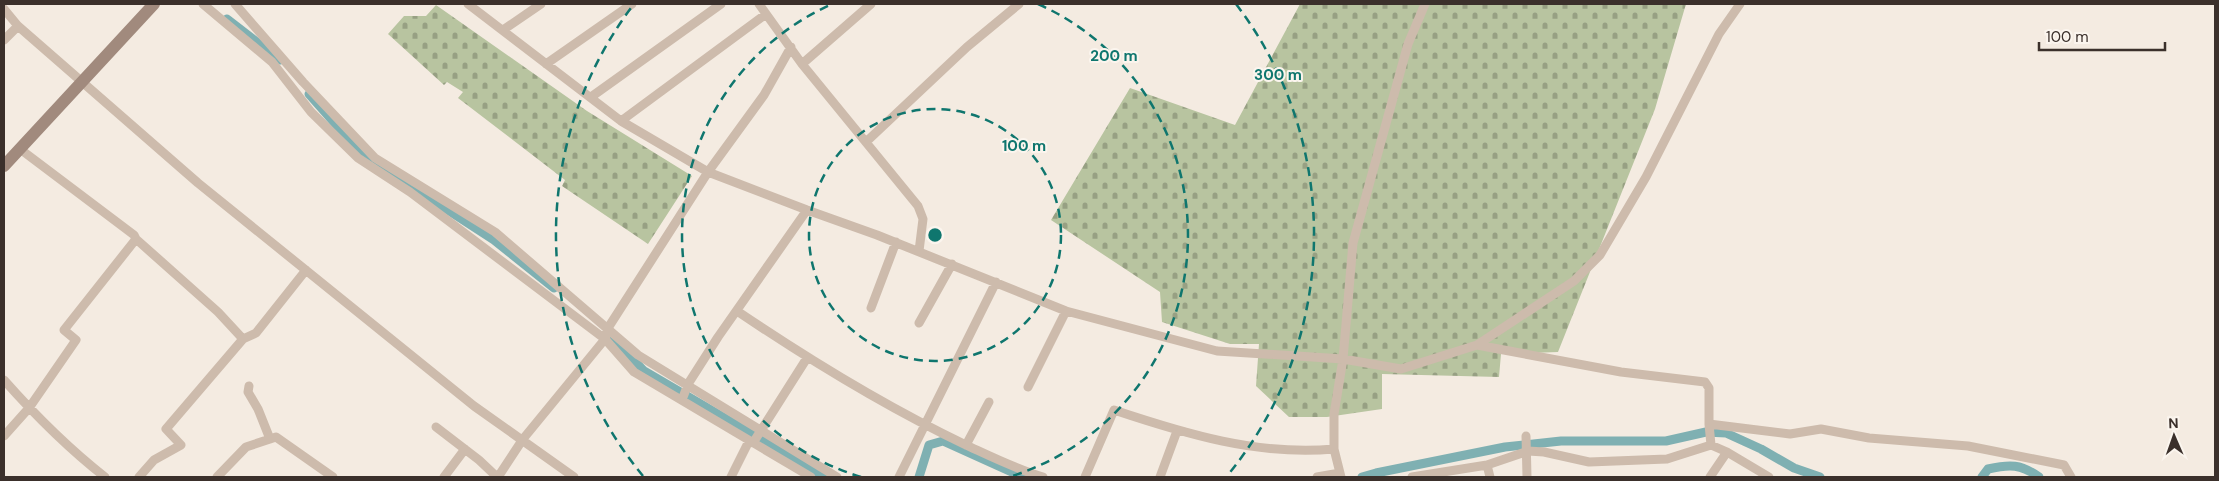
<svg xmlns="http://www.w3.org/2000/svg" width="2219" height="481" font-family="'DM Sans',sans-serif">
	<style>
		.cemetery { fill: url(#cemetery-stones) }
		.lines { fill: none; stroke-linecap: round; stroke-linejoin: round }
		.canal { stroke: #7fb0b2; stroke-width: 9 }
		.street { stroke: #cdbbac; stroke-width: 9 }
		.secondary { stroke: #a18a7d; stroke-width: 12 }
		.ring { fill: none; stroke: #0f766e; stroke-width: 2.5; stroke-dasharray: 9 6 }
		.centre { fill: #0f766e; stroke: #fbf5ee; stroke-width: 2.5 }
		.ring-label { font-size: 15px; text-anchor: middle; font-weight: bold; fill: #0f766e; stroke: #fbf5ee; stroke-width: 4; stroke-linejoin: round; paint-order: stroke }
	</style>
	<defs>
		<pattern id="cemetery-stones" width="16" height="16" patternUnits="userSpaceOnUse" patternTransform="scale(1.25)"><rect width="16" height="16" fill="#b8c4a0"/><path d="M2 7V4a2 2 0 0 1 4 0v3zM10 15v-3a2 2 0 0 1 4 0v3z" fill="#97a083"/></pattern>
	</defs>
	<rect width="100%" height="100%" fill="#f4ebe1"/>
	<path class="cemetery" d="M1300,4H1686L1655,109L1558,352L1501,354L1499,377L1382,374V409L1327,417H1289L1256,386L1259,344H1230L1162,322L1160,292L1051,220L1130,88L1235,125Z
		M436,5L587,111L692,176L648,244L562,186L565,180L458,98L463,92L447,82L444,85L388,34L404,16H426Z"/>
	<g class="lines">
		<path class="canal" d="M227,19L280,60
			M309,94L363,155L494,240L554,288
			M610,335L644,371L826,477
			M919,477L929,445L943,441L1023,477
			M1362,477L1376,473L1505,447L1561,441H1666L1706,432L1726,433L1761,449L1794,468L1820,477
			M1982,477L1988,469C2010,464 2021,464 2039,477"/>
		<path class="street" d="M203,4L272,62L311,112L358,158L410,192L605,339L634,372L811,477
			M235,4L303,82L375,158L495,232L638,355L837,477
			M468,4L621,121L708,172L807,210L877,235L1066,311L1217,351L1343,359L1401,369L1477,345L1621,372L1705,382L1709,388V424L1790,434L1821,429L1869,438L1968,446L2064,465L2071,477
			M759,4L802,64L918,206L923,219L919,251
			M4,9L18,26L198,183L474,406L574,477
			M503,30L541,4
			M4,40L18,26
			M546,64L632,4
			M802,64L871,4
			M591,97L721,4
			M621,121L766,14
			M866,142L967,47L1019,4
			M136,239L218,312L243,339
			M871,308L896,242
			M737,311C811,361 886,407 966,445C992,457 1016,469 1043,477
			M919,323L952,264
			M1477,345L1574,281L1600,255L1646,177L1719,34L1740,4
			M4,380C35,415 68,448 105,477
			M249,386L248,392L258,409L270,439
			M1028,387L1066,311
			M682,400L688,384L718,337L807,210
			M1709,424L1711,445
			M436,427L479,460L497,477
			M4,436L29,408L76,340L64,330L136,239L134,235L20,149
			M1526,436L1527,477
			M753,443L807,358
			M966,445L989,402
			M1487,465L1490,477
			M139,477L154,460L181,445L166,429L243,339L256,333L306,270
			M217,477L246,447L276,437L333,477
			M444,477L465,449
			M498,477L523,439L605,339L608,328L708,172L764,95L791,47
			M731,477L749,441
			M899,477L996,282
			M1085,477L1114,410C1186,434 1258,456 1334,449
			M1160,477L1177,431
			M1317,477L1340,473
			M1341,477L1334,449V414L1343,359L1353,243L1408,44L1425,4
			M1412,477L1487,465L1528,451L1544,452L1589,462L1667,459L1711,445L1727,452L1769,477
			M1710,477L1727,452"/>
		<path class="secondary" d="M4,166L154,4"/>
	</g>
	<g class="ring">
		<circle cx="935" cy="235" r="126"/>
		<path d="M861 477A253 253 0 0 1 832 4M1038 4A253 253 0 0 1 1009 477"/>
		<path d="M643 476A379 379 0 0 1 634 4M1236 4A379 379 0 0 1 1227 476"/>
	</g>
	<circle cx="935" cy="235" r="8" class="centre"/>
	<g class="ring-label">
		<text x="1114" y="61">200 m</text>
		<text x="1278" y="80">300 m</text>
		<text x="1024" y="151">100 m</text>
	</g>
	<rect width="2219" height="481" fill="none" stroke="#3b302b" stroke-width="10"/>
	<g transform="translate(2174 436) rotate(358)" stroke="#fbf5ee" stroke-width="4" paint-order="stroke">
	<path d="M0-4L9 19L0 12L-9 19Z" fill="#3b302b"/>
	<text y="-8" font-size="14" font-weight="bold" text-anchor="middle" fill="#3b302b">N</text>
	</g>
	<path d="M2039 42v8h126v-8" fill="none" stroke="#3b302b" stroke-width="2.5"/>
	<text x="2046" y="42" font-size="15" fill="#3b302b" stroke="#fbf5ee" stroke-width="4" paint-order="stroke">100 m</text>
</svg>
